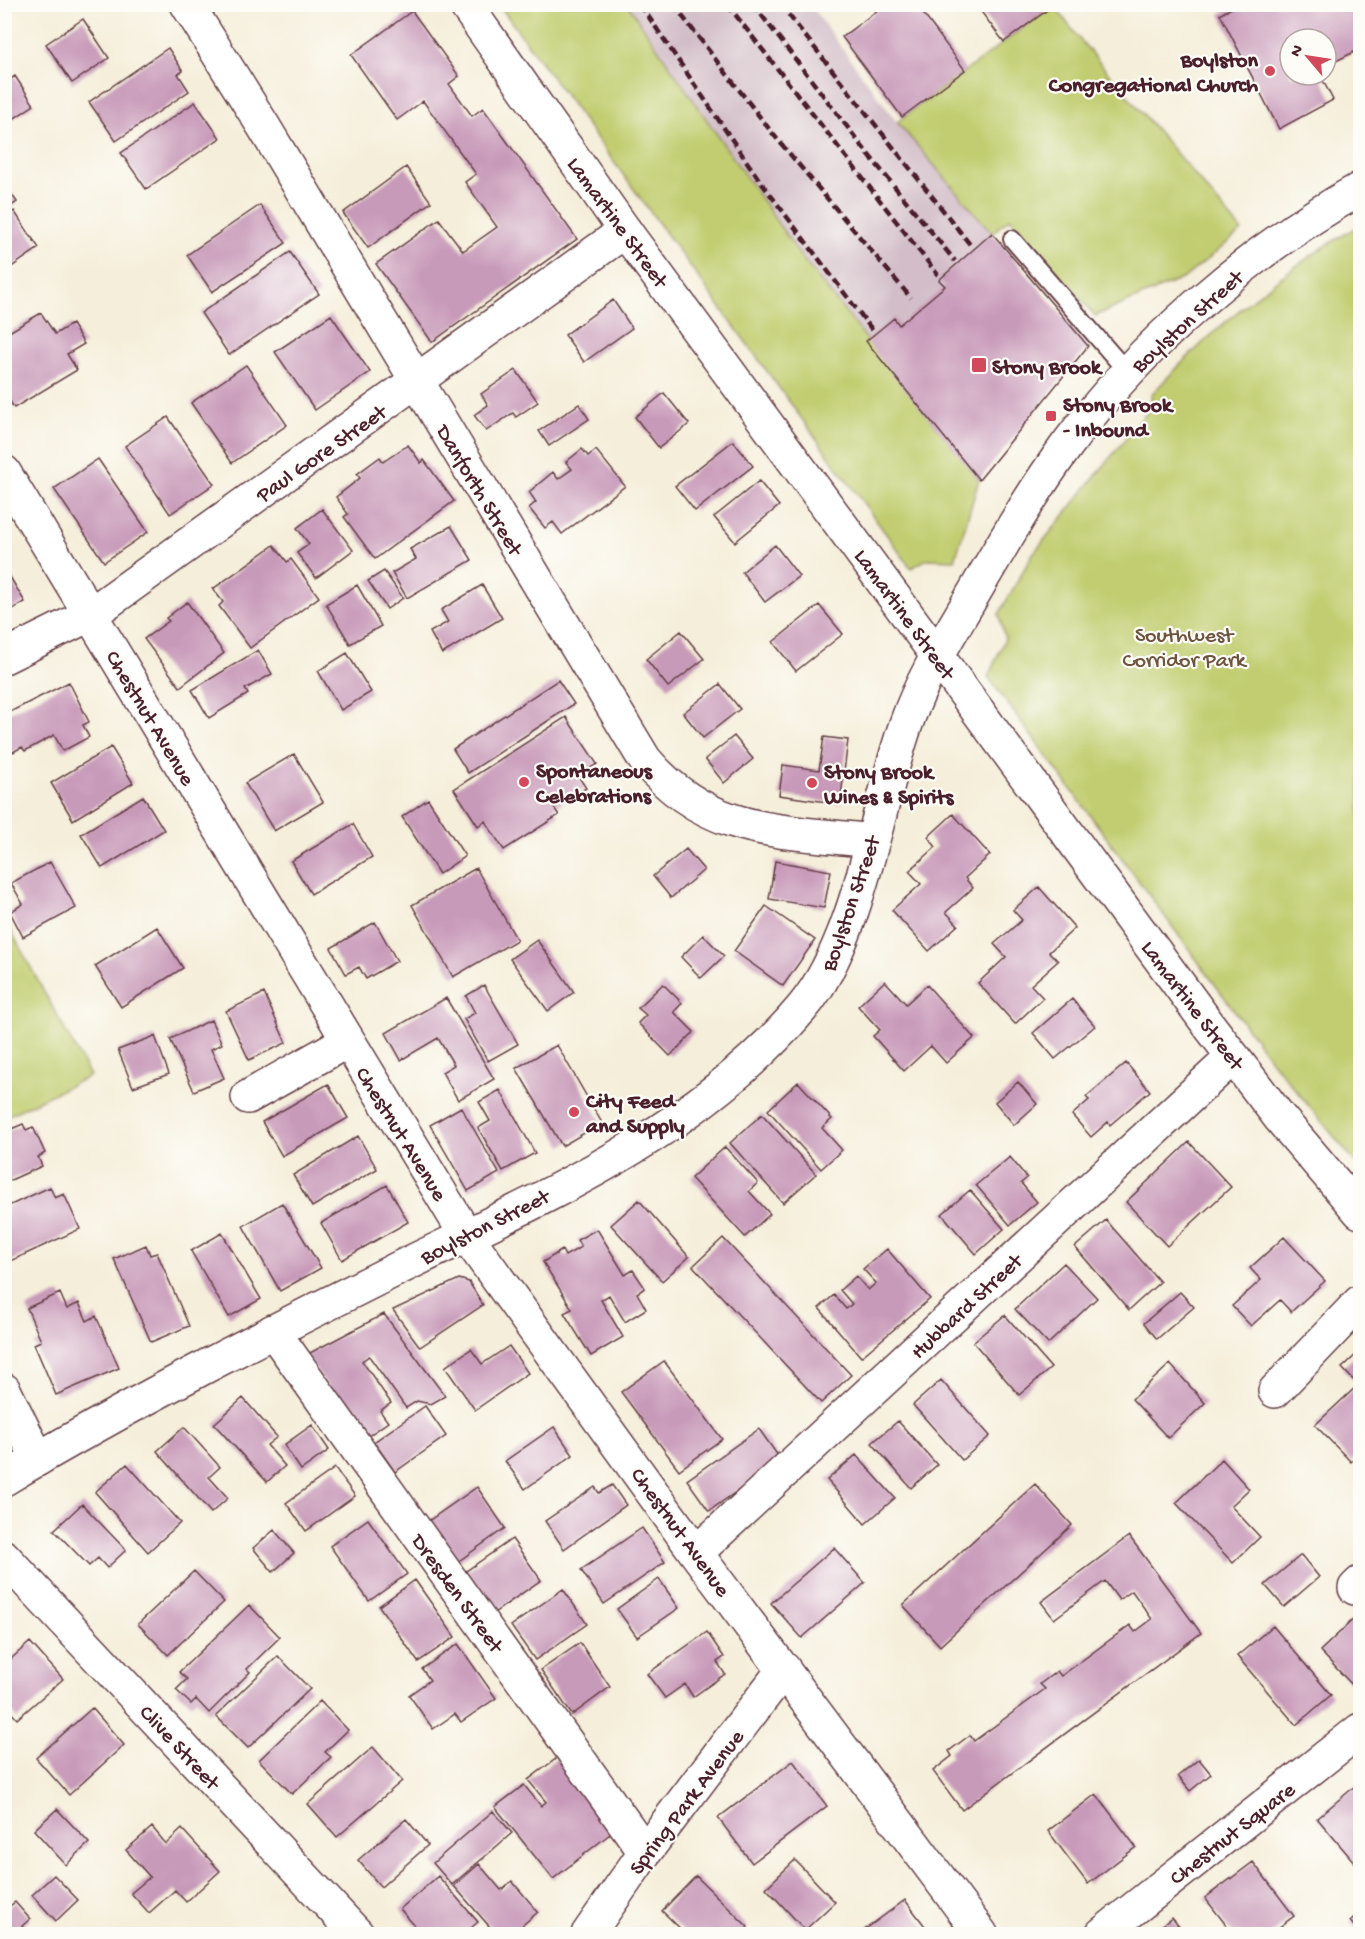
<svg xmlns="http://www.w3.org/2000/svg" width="1365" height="1939" font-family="'Gochi Hand',sans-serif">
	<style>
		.industrial { fill: #d2bdc8 }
		.green { fill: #c1cd6f; stroke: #86764d; stroke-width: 1.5 }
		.building { fill: #c89ab9 }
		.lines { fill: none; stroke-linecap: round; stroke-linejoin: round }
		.service-casing { stroke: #643e45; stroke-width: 20 }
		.minor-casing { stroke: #643e45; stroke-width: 36 }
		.tertiary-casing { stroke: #643e45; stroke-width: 36 }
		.service { stroke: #fff; stroke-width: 16 }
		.minor { stroke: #fff; stroke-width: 33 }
		.tertiary { stroke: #fff; stroke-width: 33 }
		.rail { stroke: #4a1f2b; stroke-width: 4.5; stroke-dasharray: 9 4.5; stroke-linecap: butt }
		.poi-dot { fill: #d1495b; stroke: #fdfcf7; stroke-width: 2 }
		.labels { text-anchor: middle; stroke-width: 4.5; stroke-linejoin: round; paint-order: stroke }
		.poi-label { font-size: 22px; font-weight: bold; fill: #4a1f2b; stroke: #fdfcf7; text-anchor: start }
		.street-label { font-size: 22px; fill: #4a1f2b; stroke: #fdfcf7 }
		.park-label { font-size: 22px; fill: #6e533f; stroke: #fdfcf7 }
	</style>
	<rect width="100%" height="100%" fill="#fdfcf7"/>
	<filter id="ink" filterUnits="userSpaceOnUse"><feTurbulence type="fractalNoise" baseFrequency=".0167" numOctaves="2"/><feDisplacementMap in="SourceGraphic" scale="12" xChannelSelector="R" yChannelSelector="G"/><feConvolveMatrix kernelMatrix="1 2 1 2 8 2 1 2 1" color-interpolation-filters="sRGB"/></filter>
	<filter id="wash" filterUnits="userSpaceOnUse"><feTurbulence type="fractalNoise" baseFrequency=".008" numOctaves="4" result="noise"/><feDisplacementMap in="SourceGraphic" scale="24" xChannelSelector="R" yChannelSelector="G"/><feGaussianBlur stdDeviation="1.35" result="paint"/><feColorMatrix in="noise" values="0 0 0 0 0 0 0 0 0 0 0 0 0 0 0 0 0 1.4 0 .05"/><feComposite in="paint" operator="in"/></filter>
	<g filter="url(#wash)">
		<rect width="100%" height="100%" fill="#f5eeda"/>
		<path class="industrial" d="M628,5H810L897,122L992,233L940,279L945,286L899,325L894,319L866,341L773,219Z"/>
		<path class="green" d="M499,5H628L801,257L979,480L955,560L927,559L911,568Z
			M1054,5L1077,36L1242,231L1184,278L1095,316L1010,218L992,233L897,122Z
			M1360,225V1168L1270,1059L988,677L1005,639L999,614L1032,555L1152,406L1151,395C1212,329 1282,270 1360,225Z
			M5,920L90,1076L5,1117H4Z"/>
		<g id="blocks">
			<path class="building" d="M886,4H916L965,70L902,117L842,37Z
				M1239,4H1360V49L1326,66V39H1290V75H1320L1333,100L1279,129L1220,14Z
				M976,5H1054L1004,42Z
				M412,11L459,76L449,84L472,116L483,108L577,239L432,342L376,264L439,219L463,251L497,227L465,182L476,174L423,101L397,120L351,55Z
				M83,19L109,58L72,83L46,44Z
				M168,48L183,71L178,74L189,91L116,141L89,102Z
				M15,76L34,105L4,125V83Z
				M195,102L220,138L146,189L121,153Z
				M406,167L431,202L368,248L343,213Z
				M4,183L17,202L4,211Z
				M260,205L286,243L212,292L187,255Z
				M14,211L39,248L4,272V218Z
				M992,233L1088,346L979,480L866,341L894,318L899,325L945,286L939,280Z
				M290,252L319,294L229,355L201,313Z
				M613,300L632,328L584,362L565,335Z
				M41,313L55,334L72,324L84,344L67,354L77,370L14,408L4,392V335Z
				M331,315L370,372L315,410L275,352Z
				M246,365L287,425L232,463L191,403Z
				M516,370L538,402L516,417L513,413L486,431L474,415L488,405L481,394Z
				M664,393L689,424L659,448L635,417Z
				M579,404L589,419L549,446L539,431Z
				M168,417L214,484L170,514L125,446Z
				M733,441L753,466L695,511L675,486Z
				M408,445L421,463L424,460L454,501L375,559L344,517L348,514L336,497L360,478L357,474L380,457L383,462Z
				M582,449L588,456L596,450L625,486L562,534L553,522L545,528L529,508L536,502L529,492L553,472L558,479L572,469L566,462Z
				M98,459L148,532L104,562L54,489Z
				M759,481L779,506L735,542L714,517Z
				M322,509L353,550L316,578L297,553L309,544L297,528Z
				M451,526L472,560L407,598L392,573L416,559L410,549Z
				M274,545L287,562L291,559L319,597L250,648L219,606L223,602L213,589Z
				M775,545L799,576L765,602L742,572Z
				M4,567L25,602L4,614Z
				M384,571L403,598L387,609L368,581Z
				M357,585L381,626L350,644L326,604Z
				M482,585L502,618L442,654L430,632L448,622L441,610Z
				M187,602L224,653L180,687L144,639L169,621L166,618Z
				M819,605L843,634L796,671L773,642Z
				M681,631L704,659L668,687L646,659Z
				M258,650L272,674L245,689L248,694L209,718L192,690Z
				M347,653L371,692L341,710L318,671Z
				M558,680L574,704L468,773L453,749Z
				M69,682L89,722L83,725L89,737L63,751L54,735L25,751L22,747L4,757V715Z
				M720,684L740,709L703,738L683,713Z
				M566,717L597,764L578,776L586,788L554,808L559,815L504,850L485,821L478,826L454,789Z
				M734,736L753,759L724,783L705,759Z
				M824,737L848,740L840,804L779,795L783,765L819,770Z
				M111,747L133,783L73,820L51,783Z
				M294,754L323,802L274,831L245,783Z
				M143,796L164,830L102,868L81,834Z
				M428,799L465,856L439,874L402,817Z
				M953,814L990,855L965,878L973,888L946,912L958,925L929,951L892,910L921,884L909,871L936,847L928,837Z
				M353,824L372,857L311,894L291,861Z
				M686,849L704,870L671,898L653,876Z
				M775,861L831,871L824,908L769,899Z
				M50,862L76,908L23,937L10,912L23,904L11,883Z
				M476,868L517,940L453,977L412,905Z
				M1039,887L1075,928L1049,952L1058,961L1031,985L1043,998L1015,1024L978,983L1006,957L994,944L1022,920L1013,910Z
				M766,906L815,940L783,986L734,951Z
				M375,922L397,961L366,979L359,967L346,974L331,948Z
				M157,927L183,968L121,1007L95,966Z
				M703,935L724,956L701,978L681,957Z
				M537,940L574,992L548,1011L510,959Z
				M885,981L906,1004L927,985L974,1038L946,1063L931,1046L904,1071L873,1036L880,1030L858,1006Z
				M663,984L682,1003L674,1012L694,1032L670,1056L638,1023L646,1015L638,1008Z
				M484,985L518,1044L488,1061L464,1019L475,1013L466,996Z
				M264,993L286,1043L249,1060L226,1011Z
				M446,998L494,1079L458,1100L442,1072L454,1065L438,1038L401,1060L386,1033Z
				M1072,999L1095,1026L1055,1059L1033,1033Z
				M211,1020L222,1044L211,1049L224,1078L194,1091L170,1039Z
				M155,1036L169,1074L133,1087L118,1050Z
				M557,1045L602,1123L562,1146L516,1068Z
				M1126,1063L1150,1091L1110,1125L1108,1122L1091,1137L1072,1115L1089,1100L1086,1097Z
				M798,1082L832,1119L822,1128L842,1150L821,1169L768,1110Z
				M1018,1082L1037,1104L1014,1125L995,1102Z
				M328,1084L348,1118L282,1156L262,1122Z
				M500,1090L535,1153L503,1171L478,1128L490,1121L479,1102Z
				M461,1107L499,1173L468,1191L430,1125Z
				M762,1114L816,1174L783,1203L730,1143Z
				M23,1124L26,1130L33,1127L45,1153L38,1157L42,1166L4,1183V1132Z
				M358,1136L377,1169L312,1207L293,1175Z
				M1189,1142L1231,1187L1167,1246L1126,1202Z
				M725,1147L758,1183L749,1191L770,1214L745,1237L691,1178Z
				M1010,1157L1027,1178L1021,1183L1037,1202L1010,1225L976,1185Z
				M387,1185L408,1222L342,1260L321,1223Z
				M50,1187L55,1198L64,1194L80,1229L4,1264V1208Z
				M970,1190L1004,1229L976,1254L942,1214Z
				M639,1200L689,1257L662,1281L611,1225Z
				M282,1203L321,1268L280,1291L243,1226Z
				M1106,1220L1160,1282L1129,1310L1075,1247Z
				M597,1229L625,1275L633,1270L645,1288L637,1293L646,1309L625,1322L609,1295L601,1300L623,1337L591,1356L564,1313L572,1309L543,1262L562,1250L565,1256L581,1247L577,1240Z
				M222,1233L261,1299L229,1317L191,1251Z
				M1284,1237L1325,1281L1291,1312L1280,1300L1251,1326L1232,1306L1261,1280L1250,1268Z
				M723,1238L851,1375L821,1403L693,1266Z
				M146,1245L150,1255L157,1253L189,1326L151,1342L114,1259Z
				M887,1249L930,1299L861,1357L819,1308L834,1295L846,1309L852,1304L840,1290L856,1276L868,1290L876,1283L863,1269Z
				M1064,1263L1097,1298L1048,1344L1015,1309Z
				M459,1279L469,1282L483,1305L420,1347L393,1310Z
				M1180,1292L1194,1307L1157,1339L1144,1323Z
				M60,1293L67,1309L79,1303L87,1321L96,1316L119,1368L56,1395L34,1344L41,1341L27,1308Z
				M384,1314L445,1396L431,1404L417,1401L406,1408L369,1356L362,1361L391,1403L380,1411L388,1422L364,1439L306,1355Z
				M1005,1315L1051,1368L1019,1395L973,1342Z
				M509,1346L528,1373L475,1410L445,1367L471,1349L482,1364Z
				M1360,1351V1453L1351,1462L1315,1425L1358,1385L1342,1368Z
				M664,1361L722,1439L679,1470L621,1392Z
				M1170,1364L1205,1403L1168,1438L1132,1399Z
				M941,1380L990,1436L962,1460L913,1405Z
				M243,1398L277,1437L267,1445L285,1466L267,1482L214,1424Z
				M425,1406L446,1436L395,1472L374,1442Z
				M898,1421L937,1465L911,1488L872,1443Z
				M312,1425L329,1450L301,1470L284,1445Z
				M184,1427L220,1467L209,1477L228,1498L211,1513L157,1451Z
				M554,1427L573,1455L525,1489L505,1461Z
				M759,1429L781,1460L709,1511L687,1480Z
				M856,1455L895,1498L865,1524L827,1480Z
				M1222,1459L1249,1489L1231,1506L1260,1537L1233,1563L1176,1503Z
				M127,1464L180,1523L148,1552L95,1492Z
				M335,1468L355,1496L306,1531L286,1503Z
				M1035,1484L1072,1525L940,1646L903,1605Z
				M612,1485L626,1505L564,1549L545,1521L595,1487L599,1493Z
				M477,1487L505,1528L456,1563L427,1522Z
				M82,1504L126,1550L107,1568L98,1558L89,1566L54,1530Z
				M368,1519L407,1574L369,1601L330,1546Z
				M642,1528L665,1562L604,1604L581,1570Z
				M274,1530L294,1553L273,1572L253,1548Z
				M1129,1536L1201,1633L962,1810L933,1771L952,1756L949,1751L970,1735L974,1741L1045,1689L1040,1684L1057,1671L1061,1676L1130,1625L1135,1632L1152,1619L1132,1591L1119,1600L1105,1581L1054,1619L1041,1602Z
				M512,1539L541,1580L491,1615L462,1574Z
				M834,1548L865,1583L802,1638L771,1603Z
				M1301,1555L1319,1577L1284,1607L1265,1585Z
				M194,1571L224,1602L168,1655L138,1624Z
				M659,1579L679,1608L637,1637L617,1609Z
				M415,1580L455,1637L418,1662L379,1606Z
				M563,1589L587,1624L535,1660L511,1626Z
				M249,1605L280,1637L247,1669L250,1672L209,1713L196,1699L191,1704L176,1690L187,1679L179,1672Z
				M1360,1613V1686L1357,1690L1320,1651Z
				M1273,1626L1331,1695L1296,1725L1237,1656Z
				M707,1632L724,1657L717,1662L725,1674L693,1697L685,1684L665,1698L647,1674Z
				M30,1642L63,1679L17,1719L9,1710L4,1714V1665Z
				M580,1643L610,1687L572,1715L541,1670Z
				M458,1644L496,1698L461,1722L455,1714L433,1729L409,1695L430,1680L422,1669Z
				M278,1656L310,1689L248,1748L216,1716Z
				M320,1701L348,1730L325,1752L331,1757L292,1794L259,1760Z
				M92,1708L124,1745L69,1795L36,1758Z
				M373,1747L402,1781L337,1837L308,1804Z
				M557,1758L615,1830L553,1879L495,1807L524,1785L541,1806L546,1802L528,1780Z
				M1199,1759L1211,1774L1190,1791L1178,1776Z
				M793,1761L827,1806L752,1863L718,1818Z
				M1360,1782V1869L1317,1818Z
				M1096,1794L1136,1847L1088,1884L1048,1831Z
				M57,1809L89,1843L66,1865L34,1830Z
				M493,1811L512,1833L452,1885L433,1863Z
				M406,1819L428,1845L381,1887L358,1860Z
				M152,1827L166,1844L182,1829L220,1871L186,1902L175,1890L149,1913L131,1893L150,1877L126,1850Z
				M795,1860L835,1902L805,1930L766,1888Z
				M1253,1862L1294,1916L1270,1934H1233L1205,1898Z
				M479,1864L501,1890L512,1881L538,1912L512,1934H496L454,1886Z
				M54,1875L78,1900L56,1921L32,1895Z
				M438,1876L478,1922L464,1934H422L400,1909Z
				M696,1876L748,1927L741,1934H686L662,1911Z
				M905,1900L931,1934H859Z
				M15,1902L30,1919L22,1926L28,1933L26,1934H4V1907L6,1909Z
				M1360,1912V1934L1350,1921Z
				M1172,1918L1185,1934H1150Z"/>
		</g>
	</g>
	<g filter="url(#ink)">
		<use href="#blocks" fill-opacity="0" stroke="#643e45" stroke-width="1.5"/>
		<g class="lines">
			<defs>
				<path id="service" d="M1012,239L1128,373"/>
				<path id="minor" d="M187,4L264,127L645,760C709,836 781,830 872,841
					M4,472L466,1235L696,1553L981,1934
					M4,657L91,614L625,231
					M248,1097L347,1041
					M273,1331L645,1852
					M4,1390L38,1459
					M1275,1391L1360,1302
					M696,1553L1233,1057
					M4,1557L357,1934
					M1355,1588L1360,1583
					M588,1934L645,1852L784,1669
					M1102,1934L1360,1730"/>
				<path id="tertiary" d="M465,4L625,231L1211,1028L1280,1118L1360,1212
					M4,1479C131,1403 261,1337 393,1271C537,1200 696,1134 802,1008C859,941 876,808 906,724C923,675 952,631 978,586C1006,538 1034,490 1067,445C1141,344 1251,250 1360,189"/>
			</defs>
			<use href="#service" class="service-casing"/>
			<use href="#minor" class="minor-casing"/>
			<use href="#tertiary" class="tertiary-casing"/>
			<use href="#service" class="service"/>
			<use href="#minor" class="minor"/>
			<use href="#tertiary" class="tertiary"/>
			<path class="rail" d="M640,4L760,181L873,331
				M673,4L773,134L911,298
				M727,4L938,275
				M753,4L868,154L955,261
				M780,4L972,247"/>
		</g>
	</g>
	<g class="poi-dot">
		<circle cx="1270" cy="71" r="6"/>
		<rect x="971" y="357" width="16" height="16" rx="3"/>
		<rect x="1045" y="410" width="12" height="12" rx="3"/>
		<circle cx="524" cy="782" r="6"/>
		<circle cx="812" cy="783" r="6"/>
		<circle cx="574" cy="1112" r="6"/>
	</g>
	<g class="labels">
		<g class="poi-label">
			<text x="1258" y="66" text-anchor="end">Boylston<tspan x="1258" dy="25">Congregational Church</tspan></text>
			<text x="992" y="373">Stony Brook</text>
			<text x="1063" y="411">Stony Brook<tspan x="1063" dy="25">- Inbound</tspan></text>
			<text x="536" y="777">Spontaneous<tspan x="536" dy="25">Celebrations</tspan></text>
			<text x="824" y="778">Stony Brook<tspan x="824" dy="25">Wines &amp; Spirits</tspan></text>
			<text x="586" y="1107">City Feed<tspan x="586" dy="25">and Supply</tspan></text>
		</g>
		<g class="street-label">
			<text transform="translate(619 221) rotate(54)" y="8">Lamartine Street</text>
			<text transform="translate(1186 320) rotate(-42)" y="8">Boylston Street</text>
			<text transform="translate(320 452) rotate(-35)" y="8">Paul Gore Street</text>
			<text transform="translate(481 489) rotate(59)" y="8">Danforth Street</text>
			<text transform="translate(906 613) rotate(54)" y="8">Lamartine Street</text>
			<text transform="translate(152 717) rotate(59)" y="8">Chestnut Avenue</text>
			<text transform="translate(849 903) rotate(-71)" y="8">Boylston Street</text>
			<text transform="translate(1194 1004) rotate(53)" y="8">Lamartine Street</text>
			<text transform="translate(403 1133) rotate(58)" y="8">Chestnut Avenue</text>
			<text transform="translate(484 1225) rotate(-27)" y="8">Boylston Street</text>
			<text transform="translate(965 1305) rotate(-43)" y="8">Hubbard Street</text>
			<text transform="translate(682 1531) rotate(54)" y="8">Chestnut Avenue</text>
			<text transform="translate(459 1592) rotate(54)" y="8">Dresden Street</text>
			<text transform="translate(181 1746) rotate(47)" y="8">Clive Street</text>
			<text transform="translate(685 1801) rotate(-53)" y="8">Spring Park Avenue</text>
			<text transform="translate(1231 1832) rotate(-38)" y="8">Chestnut Square</text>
		</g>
		<g class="park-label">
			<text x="1184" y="641">Southwest<tspan x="1184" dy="25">Corridor Park</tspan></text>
		</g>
	</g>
	<rect width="1365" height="1939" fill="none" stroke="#fdfcf7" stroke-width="24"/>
	<g transform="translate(1308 57) rotate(299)"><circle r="28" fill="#fdfcf7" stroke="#b5a4a5" stroke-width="1.5"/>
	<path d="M0-4.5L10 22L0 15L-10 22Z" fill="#d1495b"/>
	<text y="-9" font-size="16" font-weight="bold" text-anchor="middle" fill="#4a1f2b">N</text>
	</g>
</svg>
